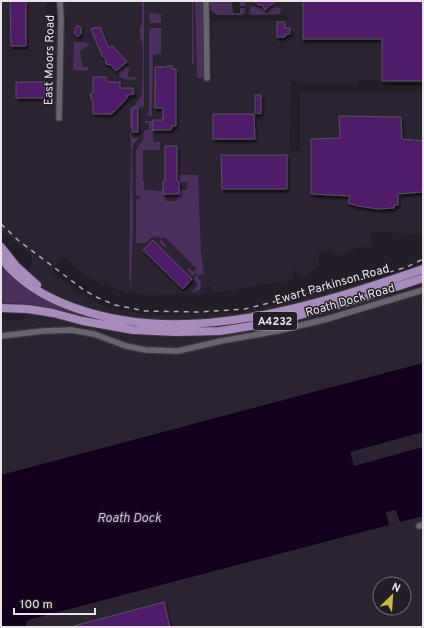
<svg xmlns="http://www.w3.org/2000/svg" width="424" height="628" font-family="Overpass,sans-serif">
	<style>
		.built { fill: #2c2332; fill-rule: evenodd }
		.green { fill: #4b2f5c }
		.water { fill: #13001f }
		.building { fill: #4f1e6a; stroke: #57505c; filter: url(#shadow) }
		.lines { fill: none; stroke-linecap: round; stroke-linejoin: round }
		.minor-casing { stroke: #3c383f; stroke-width: 8 }
		.primary-casing { stroke: #3c383f; stroke-width: 10 }
		.minor { stroke: #6a636f; stroke-width: 5.5 }
		.primary { stroke: #a88bbc; stroke-width: 8 }
		.rail { stroke: #b0abb2; stroke-width: 1.5; stroke-dasharray: 5 5; stroke-linecap: butt }
		.labels { text-anchor: middle; stroke-width: 3; stroke-linejoin: round; paint-order: stroke }
		.shield { fill: #221d26; stroke: #ada8af; stroke-width: 1 }
		.shield-label { font-size: 11px; font-weight: bold; fill: #e8e4ea }
		.street-label { font-size: 12px; fill: #e8e4ea; stroke: #221d26 }
		.water-label { font-size: 13px; font-style: italic; fill: #d8b2f2; stroke: #221d26 }
	</style>
	<defs>
		<filter id="shadow"><feDropShadow dx="1.5" dy="3" stdDeviation="1" flood-color="#0009"/></filter>
	</defs>
	<rect width="100%" height="100%" fill="#221d26"/>
	<path class="built" d="M1,1H46V13H55V28H68L63,1H195L197,78H212V21L288,20V15H242L245,12V1H423V84H384L380,81L368,80H359L356,84H303L300,81H291L290,151H300V96L303,91H423V234L371,232L372,246L357,248L339,256L334,254L332,250L318,252V268L306,275L300,277L296,271H293V279L291,280L213,293L212,287H206L207,294L147,295L128,293L104,285L87,276L63,257L52,271L81,294L99,304L118,310L144,314L159,315L239,313L383,277L417,276L423,274V627H1V320H24L32,255L1,232ZM380,584H404V608H380Z"/>
	<path class="green" d="M142,1H144V107L132,108L131,128H130V109L134,106L142,95L143,54L142,41L140,37V27L142,24Z
		M192,1H193L194,64H192Z
		M195,1H203L204,78H197Z
		M210,1H245V6H240V2L232,1L233,13H240V8H245V12L242,15H217L211,11Z
		M276,2L277,8H281L280,14L252,15L250,12V9L251,7H259L261,6L266,12Z
		M149,13L161,14V23H150Z
		M151,28H161V54L153,55L152,116H147L149,110V30Z
		M74,42L89,43L88,46L81,50L80,54L83,67H88V71L73,70Z
		M126,66L129,67L128,77H135L136,79L135,80L123,79L119,75L118,70Z
		M145,121H153V142H160V150H143V181H144V190L163,191V194H166V201H177L179,190H187V182H179V175H198L201,253L204,274L198,275L199,280L201,281L200,290L191,292L198,285L194,279L197,274L195,273L193,276L187,270L189,268L193,272L197,269L167,239L163,237L161,239L167,246L165,248L159,242L161,239L157,236L155,238L153,236L146,243H136V199H139L140,196H136V150L143,139L144,130H149V123H145Z
		M130,133H131L132,138H139L133,145L132,150L133,224L131,289L129,274L131,140Z
		M1,266L23,285L67,309L78,313L77,315C52,307 28,303 1,303Z"/>
	<path class="water" d="M423,363V432L350,452L354,466L423,447V516L400,522L396,510L386,512L389,525L28,620L24,627H1V475Z"/>
	<path class="building" d="M10,1H26V46H11Z
		M254,1H276L265,10L261,4L259,6Z
		M303,1H423V81H382V39H303Z
		M277,22H285V28H290V34L285,35V37H277Z
		M78,25L81,28V34L78,37L75,34V28Z
		M97,27V28L100,27L109,48L112,45L127,62L116,71L111,65L106,64V60L102,56L91,29Z
		M167,66H172V69H176V126H172L171,130H153V120H163V108H155V67H167Z
		M93,77H106L107,82H120V88H133L134,94L127,95V98L114,112H112V114H93V101H92L90,94H92L93,91Z
		M16,82H45V98H16Z
		M255,95H261V114L255,113Z
		M132,108H138V132H132Z
		M213,114H254L255,139H213Z
		M339,116L401,117L402,139L423,141V192L398,194V205H394V208L378,209L358,206L348,203L350,196L311,194V139L340,138Z
		M165,146H177V181L179,182V194H163V181H165Z
		M221,155H287V189H222Z
		M153,240L192,279L183,289L143,250Z
		M164,602L170,627H74V626Z"/>
	<g class="lines">
		<defs>
			<path id="minor" d="M206,1L207,78
				M59,118L61,19L60,1
				M1,336L43,331L71,330L94,334L126,346L146,350L178,351L221,341L277,331L327,319L423,290
				M419,526L423,525"/>
			<path id="primary" d="M1,247L16,266L37,285
				M1,258C20,283 46,298 75,308C187,348 315,306 423,269
				M1,308L28,309L53,313L83,321L133,330L176,332L220,331L264,324L296,316L362,298L423,278"/>
		</defs>
		<use href="#minor" class="minor-casing"/>
		<use href="#primary" class="primary-casing"/>
		<use href="#minor" class="minor"/>
		<use href="#primary" class="primary"/>
		<path class="rail" d="M1,224L19,241L84,290L96,297L115,305L145,311L199,312L245,309L383,274L407,267L423,259"/>
	</g>
	<g class="labels">
		<rect class="shield" x="253" y="312" width="44" height="18" rx="3"/>
		<g class="shield-label">
			<text x="275" y="325">A4232</text>
		</g>
		<g class="street-label">
			<text transform="translate(49 60) rotate(-89)" y="4">East Moors Road</text>
			<text transform="translate(332 284) rotate(-16)" y="4">Ewart Parkinson Road</text>
			<text transform="translate(350 300) rotate(-16)" y="4">Roath Dock Road</text>
		</g>
		<g class="water-label">
			<text x="129" y="522">Roath Dock</text>
		</g>
	</g>
	<rect width="424" height="628" fill="none" stroke="#e8e4ea" stroke-width="4"/>
	<g transform="translate(392 596) rotate(25)"><circle r="19" fill="#221d26" stroke="#716d74"/>
	<path d="M0-3L7 15L0 10L-7 15Z" fill="#cbba39"/>
	<text y="-6" font-size="11" font-weight="bold" text-anchor="middle" fill="#e8e4ea">N</text>
	</g>
	<path d="M14 608v6h81v-6" fill="none" stroke="#e8e4ea" stroke-width="2"/>
	<text x="20" y="608" font-size="12" fill="#e8e4ea" stroke="#221d26" stroke-width="3" paint-order="stroke">100 m</text>
</svg>
